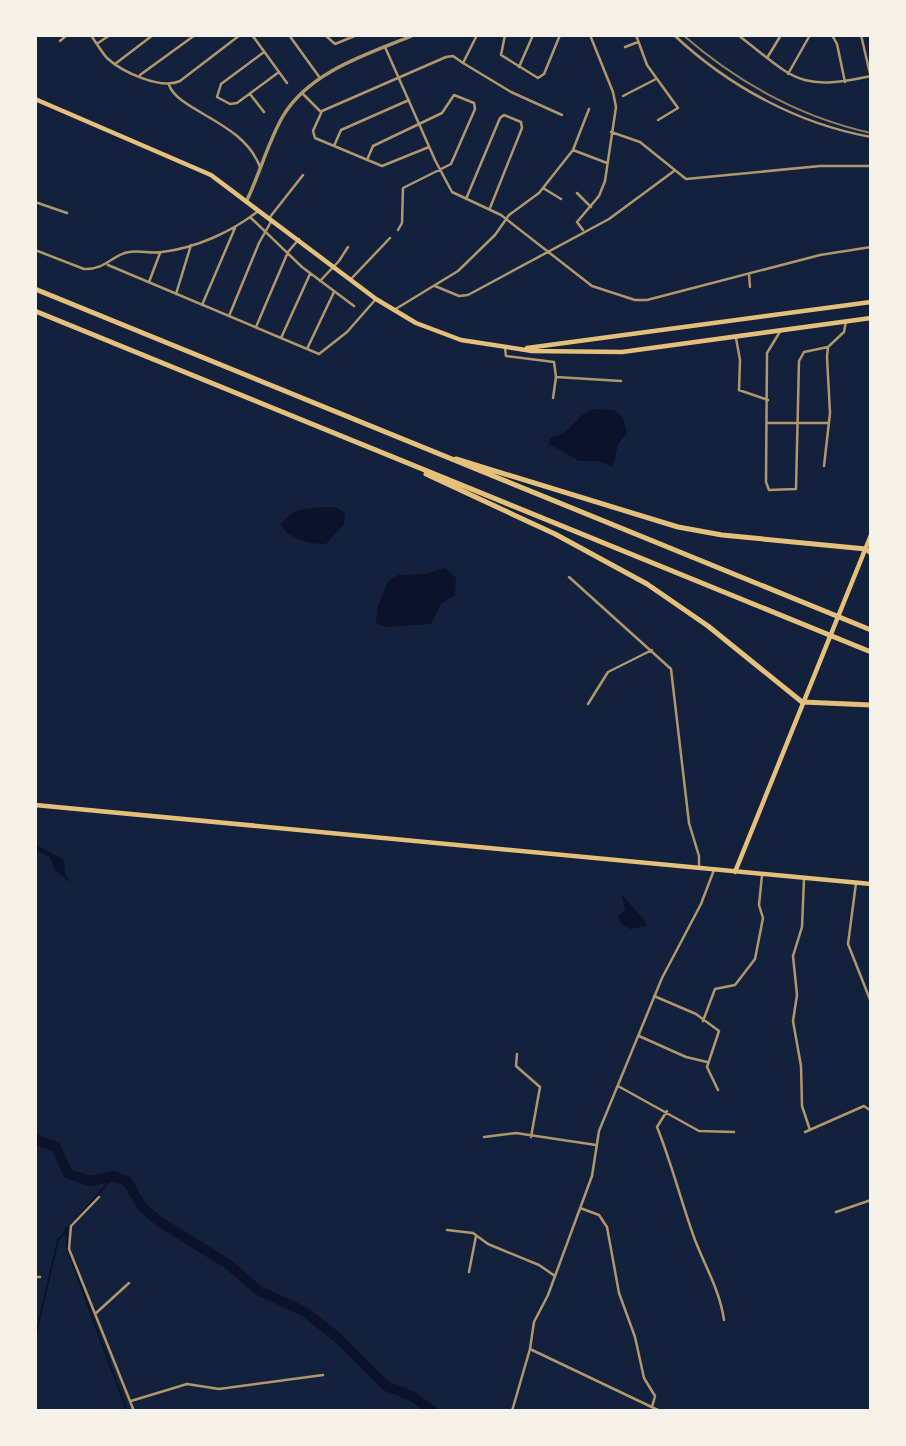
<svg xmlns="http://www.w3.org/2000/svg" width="906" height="1446" font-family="'Golos Text',sans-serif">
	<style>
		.water { fill: #0b132b }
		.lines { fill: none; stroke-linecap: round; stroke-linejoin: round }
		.stream { stroke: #0b132b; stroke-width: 2 }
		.river { stroke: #0b132b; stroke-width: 10 }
		.minor { stroke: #b1986c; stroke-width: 2.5 }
		.tertiary { stroke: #b1986c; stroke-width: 3.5 }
		.secondary { stroke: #e5c07b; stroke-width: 4.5 }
		.primary { stroke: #e5c07b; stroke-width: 4.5 }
		.motorway { stroke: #e5c07b; stroke-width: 5 }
		.rail { stroke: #918062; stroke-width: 2 }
	</style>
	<rect width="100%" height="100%" fill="#14213d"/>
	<path class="water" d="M594,409L614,410L623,418L627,433L618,444L613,467L598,461H579L549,444L550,438C575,432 573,416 594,409Z
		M336,507L345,513L344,524L326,544C311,544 288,539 281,525C292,505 317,508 336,507Z
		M445,568L456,578L455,595L441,604L431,624L386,627L376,623L378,606L388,581L398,575L424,574Z
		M35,844L64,860L65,874L72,884L55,870L50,857L35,850Z
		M621,894L646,922V926L630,929L621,924L618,915L625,910Z"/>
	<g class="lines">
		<path class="stream" d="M66,1228L68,1251L127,1411
			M35,1338L58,1240L114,1176"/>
		<path class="river" d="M35,1139L56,1147L68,1174L90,1181L114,1176L127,1181L142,1207L160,1222L228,1264L258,1290L305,1312L338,1338L386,1386L412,1396L433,1411"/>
		<path class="minor" d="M91,35C96,43 101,51 107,58C122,72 161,90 180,81L240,35
			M252,35L287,83
			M289,35L320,78
			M325,35L335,44L357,35
			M505,35L501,55L538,78L544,74L560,35
			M636,35L647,65L678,108L658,120
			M674,35C728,86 798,124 871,137
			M738,35C794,78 797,92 871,76
			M832,35L837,44L845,82
			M861,35L871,78
			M60,41L67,35
			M98,43L110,35
			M385,47L435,160L452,192L501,215L592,286L635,300H647L820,255L871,247
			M625,47L638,42
			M264,52L221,84L217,97L230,104L237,103L279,72
			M767,58L781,35
			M463,63L511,92L562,115
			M115,64L153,35
			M519,67L533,35
			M788,74L810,35
			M140,75L195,35
			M169,85C179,112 243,121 260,167
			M302,93L321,112
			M250,94L264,112
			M623,96L656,79
			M611,132L640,142L686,179L820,166H871
			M334,146L341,130L409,100
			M429,147L382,166L315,138L313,131L322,111L446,57L453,56L463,63L477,35
			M573,150L607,163
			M367,160L373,146L442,113L454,95L474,103L475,109L451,164L403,188L402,223L398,230
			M543,188L561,199
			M577,193L591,207
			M466,199L500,118L504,115L521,122L522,128L490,208
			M35,202L67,213
			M250,217L302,267L354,306
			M270,217L303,175
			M583,230L577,222L599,196L605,181L616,107L613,92L590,35
			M35,250L84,269C106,270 113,254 129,252C140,250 151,254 162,252C196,248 231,232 257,212
			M108,265L319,354L347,332L376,299
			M749,274L750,287
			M351,279L390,238
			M320,281L339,261L348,247
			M149,282L160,253
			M435,286L459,296L468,295L609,219L674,171
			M176,294L191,245
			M202,305L235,228
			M394,310L458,271L495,235L509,215L539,193L573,150L589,109
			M229,316L259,243L272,220
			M256,327L288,252L299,239
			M781,330L767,353L766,482L769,490L796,489L799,361L804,352L828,347
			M281,338L310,274
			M736,338L740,360L739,390L768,400
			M505,348L506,356L554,362L556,377L553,398
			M307,349L334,292
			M556,377L621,381
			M768,423H828
			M824,466L830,413L827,357L828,347L844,332L846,321
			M569,577L671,669L689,823L699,856V868
			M588,704L608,672L652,650
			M804,879L802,927L793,956L797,995L793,1021L801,1066L802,1106L810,1130
			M856,883L848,944L871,1002
			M654,996L696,1014L719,1031L707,1067L718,1090
			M703,1021L715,989L735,985L755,959L763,918L759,905L762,875
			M639,1036L686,1057L707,1062
			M517,1054L516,1066L540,1087L531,1137
			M618,1086L699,1131L734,1132
			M667,1111L657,1127C672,1164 681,1202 695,1240C705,1266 720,1291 724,1320
			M805,1132L864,1106L871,1111
			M484,1137L516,1133L596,1145
			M99,1197L71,1226L69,1249L134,1411
			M580,1208L599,1215L607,1227L619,1293L635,1337L644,1378L655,1396L652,1407
			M836,1212L871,1200
			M447,1230L473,1233L488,1244L539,1265L555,1276
			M469,1272L476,1236
			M35,1277H40
			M95,1314L129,1283
			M530,1349L660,1411
			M131,1401L187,1384L219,1389L323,1375
			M512,1411L530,1349L534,1322L548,1295L592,1176L599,1131L662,978L701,904L714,870"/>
		<path class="tertiary" d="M247,200C260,173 268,142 283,116C310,71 368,54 414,35"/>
		<path class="secondary" d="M35,99L211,175L376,299L416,323L461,340L532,351L622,352L871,318
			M527,348L871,302"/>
		<path class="primary" d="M35,805L871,884
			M735,872L871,535"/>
		<path class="motorway" d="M35,289L871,630
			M35,311L871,652
			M456,459L678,527L722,535L866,549L871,553
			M426,474L555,534L647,584L708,626L802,702L871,705"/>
		<path class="rail" d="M683,35C738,83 800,117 871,133"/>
	</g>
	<rect width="906" height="1446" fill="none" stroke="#f6f1e7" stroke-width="74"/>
</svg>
